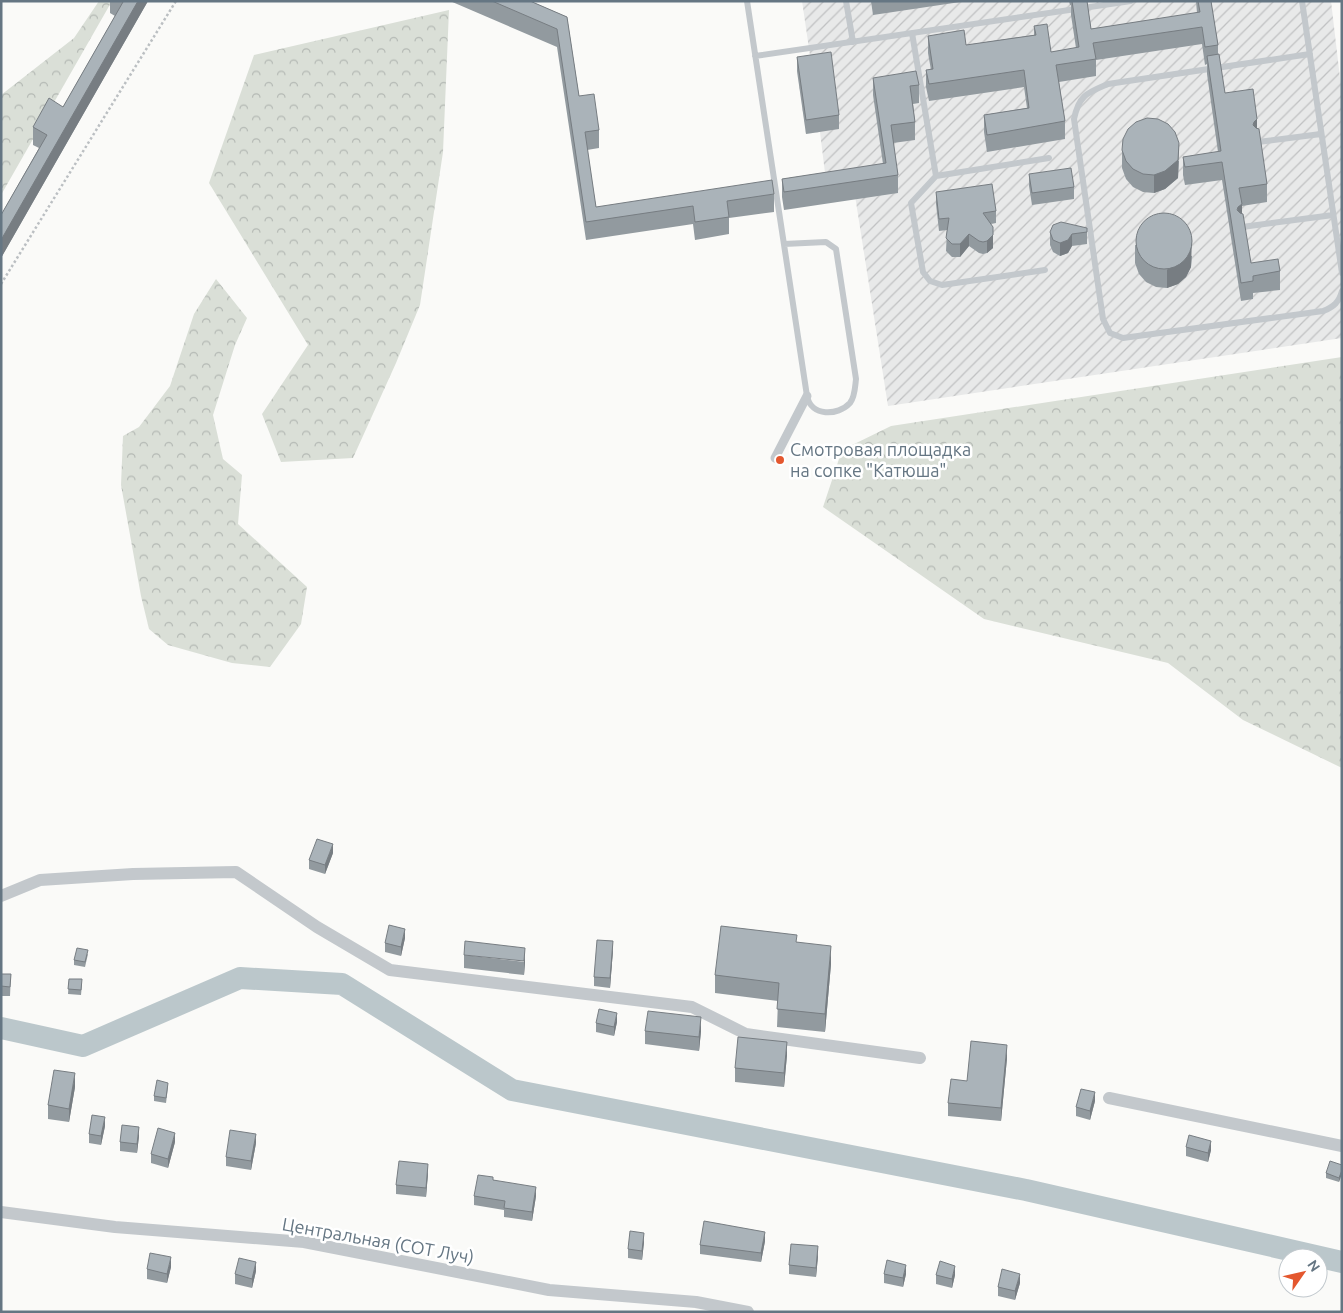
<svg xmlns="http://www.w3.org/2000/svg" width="1343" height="1313" font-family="Ubuntu,sans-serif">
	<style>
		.industrial { fill: url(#industrial-furrows) }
		.forest { fill: url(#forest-crowns) }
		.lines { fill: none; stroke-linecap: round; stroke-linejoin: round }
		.river { stroke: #bbc7cb; stroke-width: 22 }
		.path { stroke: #bbbfc2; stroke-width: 2.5; stroke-dasharray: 2.5 2.5; stroke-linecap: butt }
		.service { stroke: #c3c8cc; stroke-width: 6 }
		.pedestrian { stroke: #c3c8cc; stroke-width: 9 }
		.minor { stroke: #c3c8cc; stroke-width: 12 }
		.wall { fill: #929a9f }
		.shaded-wall { fill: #777d82 }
		.building { fill: #aab3b9; stroke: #777d82 }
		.poi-dot { fill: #e4572e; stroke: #fff; stroke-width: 2 }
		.labels { text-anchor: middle; stroke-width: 5; stroke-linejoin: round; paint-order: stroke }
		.poi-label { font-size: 18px; fill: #657683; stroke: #fff; text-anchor: start }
		.street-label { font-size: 18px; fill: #657683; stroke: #fff }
	</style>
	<defs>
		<pattern id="industrial-furrows" width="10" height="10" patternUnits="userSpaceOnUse" patternTransform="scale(1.25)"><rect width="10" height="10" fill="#e8e9e9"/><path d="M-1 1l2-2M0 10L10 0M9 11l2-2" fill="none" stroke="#c0c1c2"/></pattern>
		<pattern id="forest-crowns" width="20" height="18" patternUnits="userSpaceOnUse" patternTransform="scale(1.25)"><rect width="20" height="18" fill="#dadfd7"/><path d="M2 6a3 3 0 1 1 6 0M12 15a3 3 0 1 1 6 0" fill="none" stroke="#b4b9b4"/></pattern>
	</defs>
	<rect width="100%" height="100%" fill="#fafaf8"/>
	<path class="industrial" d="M802,1H1331L1342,95V338L888,406L851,170L825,173L820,132L806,134L797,71L812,69Z"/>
	<path class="forest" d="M99,1H112L1,195V95L74,38Z
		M449,10L443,152L420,305L396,363L353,458L281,462L262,414L308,345L209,183L254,55Z
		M216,279L247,318L235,345L213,415L223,459L242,475L238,524L307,587L301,624L270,667L232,663L168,645L149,629L141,596L121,485L123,436L139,427L170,386L194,314Z
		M1342,357V768L1243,720L1168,663L984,619L823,507L842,450L891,426Z"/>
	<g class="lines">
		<path class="river" d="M1,1028L83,1046L240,978L342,984L512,1090L1026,1190L1342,1262"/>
		<path class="path" d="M1,284L176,1"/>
		<path class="service" d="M747,1C767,133 787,265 807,396C811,417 838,416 850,403C855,397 855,387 856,379L836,249L826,242L784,244
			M846,1L853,42
			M1302,1L1342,273
			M912,33L936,176L911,203L923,272L930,281L942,285L1045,270
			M1310,54L1108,84C1087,93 1079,95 1074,119L1103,319L1110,333L1123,338L1323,311C1334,307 1339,302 1342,291
			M755,56L1131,1
			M1258,142L1321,134
			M936,176L1049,158
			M1242,227L1333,215"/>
		<path class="pedestrian" d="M780,460L775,458L807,396"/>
		<path class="minor" d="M1,896L40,880L133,874L236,872L317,927L390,970L692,1007L746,1034L920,1058
			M1109,1098L1342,1146
			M1,1212L115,1227L304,1242L549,1290L696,1302L748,1312"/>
	</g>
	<path class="wall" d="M110,1H148L1,258V215L39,148L33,145V127L63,107L115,16L110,13Z
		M450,1H530L567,17L579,96L599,130V148L587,150L596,207L774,194V212L729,218V234L695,240L693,224L586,240L557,47Z
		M871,1H967L873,15Z
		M1069,1H1087L1091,29L1197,13L1196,1H1211L1218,45V55L1225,93L1257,129L1267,184V202L1242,206V214L1251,263L1280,271V290L1253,293V299L1241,301L1222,180L1185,185L1183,175V157L1218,152L1207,74V64L1205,65L1202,44L1096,60V76L1059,82L1065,121V139L987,152L984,132V115L1027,108L1024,87L929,101L926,87V70H931L928,53V36L966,45L1034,35V26L1051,52L1076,48L1071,15V5H1070Z
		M797,57L839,115V129L806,134L797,71Z
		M873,78L919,85V103L913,104L915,122V140L893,143L898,175V193L784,210L782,197V179L883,164L873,95Z
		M1122,150L1179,161L1178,178L1165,189L1154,193L1143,192L1133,187L1126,179L1122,168Z
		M1029,174L1074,187V199L1032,205L1029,186Z
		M936,192L996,211V223L991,224L993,248L987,253L983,254L979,253L969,246L960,257H952L946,251L947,230L939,231L936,204Z
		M1050,232H1087V244L1072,246L1068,253L1060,256L1053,252L1050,245Z
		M1135,245L1192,256L1191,267L1186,277L1178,284L1167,288L1156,287L1146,282L1139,274L1135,263Z
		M333,853L325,874L309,869V860Z
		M405,938L401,956L385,952V943Z
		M797,942L831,964L825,1032L777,1027L778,1001L715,993V975Z
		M613,950L610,988L594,986V977Z
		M88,954L85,967L74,965V960Z
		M464,955L525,962L524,975L464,968Z
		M1,974H11L10,996H1Z
		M69,979L82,984L81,995L68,994Z
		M617,1022L614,1036L596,1032V1023Z
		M645,1031H701L699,1051L645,1044Z
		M787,1055L784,1087L735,1082V1068Z
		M1007,1058L1001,1121L948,1116V1103L967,1081Z
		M75,1087L69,1122L48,1119V1105Z
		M168,1087L166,1103L154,1101V1096Z
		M1095,1101L1090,1120L1076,1116V1107Z
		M105,1126L101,1145L89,1143V1134Z
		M139,1136L137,1153L120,1151V1142Z
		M175,1142L168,1168L151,1163V1154Z
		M256,1143L251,1170L226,1166V1157Z
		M1186,1147L1211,1150L1208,1162L1186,1156Z
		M1342,1165L1339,1182L1326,1178V1173Z
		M428,1173L426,1197L396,1194V1185Z
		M493,1180L536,1196L532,1221L504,1217V1210L474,1205V1196Z
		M765,1241L761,1262L700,1254V1245Z
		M644,1242L642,1260L628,1258V1249Z
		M818,1256L816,1277L789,1274V1265Z
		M171,1267L167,1283L147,1279V1269Z
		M256,1271L252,1288L235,1284V1274Z
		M884,1274H906L903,1287L884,1283Z
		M936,1275H955L952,1288L936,1284Z
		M1020,1283L1015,1300L998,1296V1287Z"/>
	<path class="shaded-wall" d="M138,1H148L1,258V240Z
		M1257,119V137L1253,125L1254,122Z
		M1179,143L1178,178L1165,189L1154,193V175Z
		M1242,204V222L1237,228L1238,207Z
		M993,227V248L987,253V241Z
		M969,234V246L960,257V244Z
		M1072,234V246L1068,253L1060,256V243Z
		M1192,238L1191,267L1186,277L1178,284L1167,288V270Z
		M333,844V853L325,874V865Z
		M405,929V938L401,956V947Z
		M613,941V950L610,988V978Z
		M831,946V964L825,1032V1014Z
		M525,948V962L524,975V961Z
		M617,1013V1022L614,1036V1027Z
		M701,1017V1031L699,1051V1037Z
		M787,1042V1055L784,1087V1073Z
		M1007,1045V1058L1001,1121V1108Z
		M75,1073V1087L69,1122V1109Z
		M1095,1092V1101L1090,1120V1111Z
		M105,1117V1126L101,1145V1136Z
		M139,1127V1136L137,1153V1144Z
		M175,1133V1142L168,1168V1159Z
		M256,1134V1143L251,1170V1161Z
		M1211,1141V1150L1208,1162V1153Z
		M428,1164V1173L426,1197V1188Z
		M1342,1170V1174L1339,1182V1178Z
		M536,1187V1196L532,1221V1212Z
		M765,1232V1241L761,1262V1253Z
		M644,1233V1242L642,1260V1251Z
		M818,1246V1256L816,1277V1268Z
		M171,1257V1267L167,1283V1274Z
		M256,1262V1271L252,1288V1279Z
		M906,1265V1274L903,1287V1278Z
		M955,1266V1275L952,1288V1279Z
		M1020,1274V1283L1015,1300V1291Z"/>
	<path class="building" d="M121,1H138L1,240V215L47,135L33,127L49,98L63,107L123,2Z
		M492,1H530L567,17L579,96L594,94L599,130L585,132L596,207L772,180L774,194L727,201L729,217L695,222L693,206L586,222L557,29Z
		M1072,1H1087L1091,29L1200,12L1198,1H1211L1218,45L1205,47L1202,27L1093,43L1096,59L1056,65L1065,121L987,135L984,115L1029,108L1024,70L929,84L926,70L933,69L928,36L964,30L966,45L1036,35L1034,26L1047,24L1051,52L1079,47Z
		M831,52L839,115L806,120L797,57Z
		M1219,54L1225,93L1253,89L1257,119L1254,122L1253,125L1256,128L1259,129L1267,184L1239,188L1242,204L1238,207L1237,210L1240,213L1243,214L1251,263L1278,259L1280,271L1253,276V281L1241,283L1222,162L1185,167L1183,157L1221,151L1207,56Z
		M916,71L919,85L910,86L915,122L891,125L898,175L784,192L782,179L886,163L873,78Z
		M1147,118L1158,119L1168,124L1175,132L1179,143L1178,160L1165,171L1154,175L1143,174L1133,169L1126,161L1122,150L1123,139L1128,129L1136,122Z
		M1071,168L1074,187L1032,193L1029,174Z
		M992,184L996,211L983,213L993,227V235L987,241L983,242L979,241L969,234L960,244H952L946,238L949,218L939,219L936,192Z
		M1136 241a28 28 0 1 1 56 0a28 28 0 1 1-56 0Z
		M1061,222L1087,228V232L1072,234L1068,240L1060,243L1053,240L1050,232L1053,225Z
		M317,839L333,844L325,865L309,860Z
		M389,925L405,929L401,947L385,943Z
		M721,926L797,935L796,942L831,946L825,1014L777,1009L779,983L715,975Z
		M597,940L613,941L610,978L594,977Z
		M465,941L525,948L524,961L464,955Z
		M77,948L88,950L85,962L74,960Z
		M1,974H11L10,987L1,986Z
		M69,979H82L81,990L68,989Z
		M599,1009L617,1013L614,1027L596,1023Z
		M648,1011L701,1017L699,1037L645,1031Z
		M738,1037L787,1042L784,1073L735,1068Z
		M971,1041L1007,1045L1001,1108L948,1103L951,1079L967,1081Z
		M54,1070L75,1073L69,1109L48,1105Z
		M157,1080L168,1083L166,1098L154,1096Z
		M1081,1089L1095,1092L1090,1111L1076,1107Z
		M92,1115L105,1117L101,1136L89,1134Z
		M122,1125L139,1127L137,1144L120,1142Z
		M158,1128L175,1133L168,1159L151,1154Z
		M230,1130L256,1134L251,1161L226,1157Z
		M1189,1135L1211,1141L1208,1153L1186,1147Z
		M399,1161L428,1164L426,1188L396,1185Z
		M1330,1161L1342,1165V1170L1339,1178L1326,1173Z
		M478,1175L493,1177V1180L536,1187L532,1212L504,1208L505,1201L474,1196Z
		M704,1221L765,1232L761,1253L700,1245Z
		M630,1231L644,1233L642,1251L628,1249Z
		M791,1244L818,1246L816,1268L789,1265Z
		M150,1253L171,1257L167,1274L147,1269Z
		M239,1258L256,1262L252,1279L235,1274Z
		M887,1260L906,1265L903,1278L884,1274Z
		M940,1261L955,1266L952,1279L936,1275Z
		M1002,1269L1020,1274L1015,1291L998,1287Z"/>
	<circle class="poi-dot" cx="780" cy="460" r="5"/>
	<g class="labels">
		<g class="poi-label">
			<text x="790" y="456">Смотровая площадка<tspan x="790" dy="21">на сопке "Катюша"</tspan></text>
		</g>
		<g class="street-label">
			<text transform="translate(378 1241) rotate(10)" y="6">Центральная (СОТ Луч)</text>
		</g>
	</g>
	<rect width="1343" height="1313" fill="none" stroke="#657683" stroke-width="5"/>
	<g transform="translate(1303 1273) rotate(56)"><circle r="24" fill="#ffffff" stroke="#c1c8cd"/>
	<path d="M0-4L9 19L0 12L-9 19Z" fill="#e4572e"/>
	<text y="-8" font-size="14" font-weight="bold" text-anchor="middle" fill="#657683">N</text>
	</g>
</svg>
